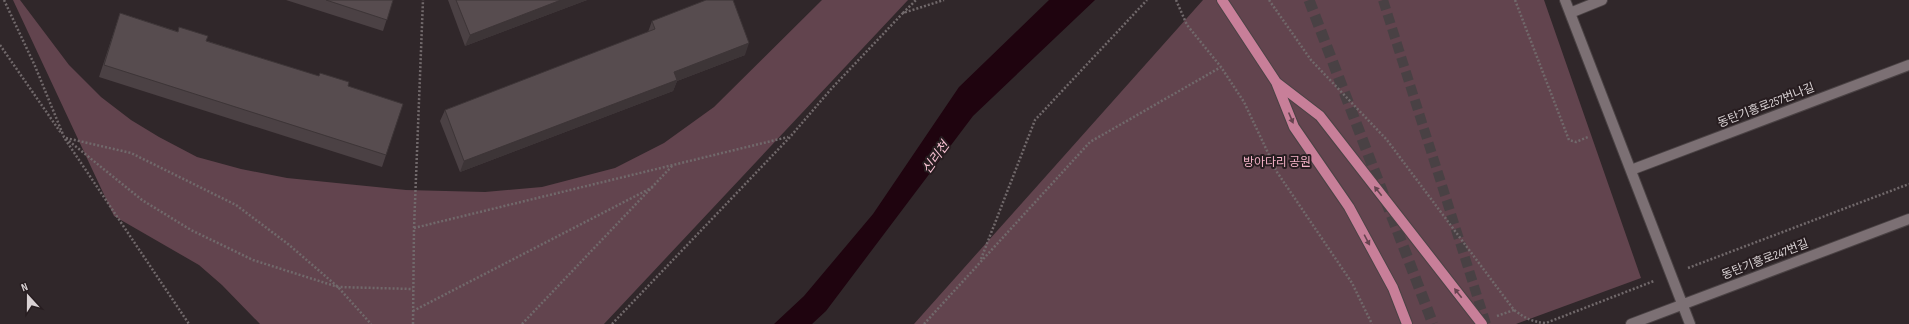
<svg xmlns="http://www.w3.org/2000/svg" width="1909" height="324" font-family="'Sofia Sans Condensed','Noto Sans KR',sans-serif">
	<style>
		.green { fill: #62444e }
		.water { fill: #1f040f }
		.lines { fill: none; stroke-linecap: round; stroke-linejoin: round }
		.tertiary-tunnel { stroke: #494144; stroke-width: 10; stroke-dasharray: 10 5; stroke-linecap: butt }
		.trunk-tunnel { stroke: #494144; stroke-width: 11; stroke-dasharray: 11 5.5; stroke-linecap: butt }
		.minor-casing { stroke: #4a4244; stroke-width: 12 }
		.primary-casing { stroke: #4a4244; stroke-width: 12 }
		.path { stroke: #71696b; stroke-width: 2.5; stroke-dasharray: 2 2; stroke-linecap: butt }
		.minor { stroke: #7c7074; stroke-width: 10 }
		.primary { stroke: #c87f99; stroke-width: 10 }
		.wall { fill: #4b4144 }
		.shaded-wall { fill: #3d3537 }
		.building { fill: #574c4f; stroke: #3d3537 }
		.oneway { fill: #674450 }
		.labels { text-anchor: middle; stroke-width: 4; stroke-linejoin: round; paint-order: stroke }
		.street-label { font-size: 12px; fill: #d9d2d4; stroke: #271d20 }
		.park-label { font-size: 12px; fill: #f4b2c7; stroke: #271d20 }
		.water-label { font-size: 13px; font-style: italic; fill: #f9c3d4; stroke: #271d20 }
	</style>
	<rect width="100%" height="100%" fill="#30272a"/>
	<path class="green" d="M13,0H20L69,65L101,97L131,120L159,137L197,157L241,169L287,178L406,190L485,192L542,187L615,168L664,143L714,107L822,0H908L604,324H260L222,285L199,265L114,216Z
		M1203,0H1544L1641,278L1516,324H914Z"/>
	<path class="water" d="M1049,0H1095L973,116L826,311L812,324H774L804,296L873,214L959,87Z"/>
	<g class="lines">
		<path class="tertiary-tunnel" d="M1383,0L1486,324"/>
		<path class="trunk-tunnel" d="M1309,0L1433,324"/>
		<defs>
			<path id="minor" d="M1565,0L1690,324
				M1570,13L1602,0
				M1631,170L1909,65
				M1631,324L1909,219"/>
			<path id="primary" d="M1222,0L1276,82L1294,127L1349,207L1393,288L1407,324
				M1277,83L1320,116L1482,324"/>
		</defs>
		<use href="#minor" class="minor-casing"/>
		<use href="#primary" class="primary-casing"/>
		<path class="path" d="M4,0L35,66L64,137L142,200L191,230L253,260L338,287L413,289
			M1176,0L1187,25L1221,67L1244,102L1277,172L1352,283L1372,324
			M1269,0L1311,60L1387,140L1514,310C1525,318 1532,322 1546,323L1654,281
			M1515,0L1569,140L1576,142L1588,137
			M903,13L916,0
			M0,45L61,133
			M66,138L131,153L236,205L288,244L338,287L371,324
			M65,139L189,324
			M414,228L788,137
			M981,259L1035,120L1147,0
			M1688,268L1909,184
			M413,311L653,187
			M1497,316L1514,310
			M413,324L414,228L423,0
			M522,324L673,165
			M612,324L790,137L832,88L903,13L944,0
			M924,324L1090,142L1221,67"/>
		<use href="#minor" class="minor"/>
		<use href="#primary" class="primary"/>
	</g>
	<path class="wall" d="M286,0H393L383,31Z
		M448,0H587L465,46Z
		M120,13L348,86L386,155L382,167L99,77Z
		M652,21L745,55L677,81L673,91L460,172L440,121L445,110L648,32Z"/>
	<path class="shaded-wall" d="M561,0H587L465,46L470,35Z
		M749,43L745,55L677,81L673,91L460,172L464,161L674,72Z"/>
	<path class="building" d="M326,0H393L387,20Z
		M456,0H561L470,35Z
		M706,0H733L749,43L674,72L677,80L464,161L445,110L655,29L652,21Z
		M120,13L178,32L179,27L208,36L206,41L319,76L320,73L349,82L348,86L403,104L386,155L104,65Z"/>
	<defs><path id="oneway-solid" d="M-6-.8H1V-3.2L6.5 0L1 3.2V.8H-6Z"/></defs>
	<g class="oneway">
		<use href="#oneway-solid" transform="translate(1291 118) rotate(67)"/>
		<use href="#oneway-solid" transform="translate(1378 191) rotate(-128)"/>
		<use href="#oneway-solid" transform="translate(1367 240) rotate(62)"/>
		<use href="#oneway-solid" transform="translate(1458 293) rotate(-128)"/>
	</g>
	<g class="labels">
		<g class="street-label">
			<text transform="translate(1766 105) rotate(-21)" y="4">동탄기흥로257번나길</text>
			<text transform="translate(1765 259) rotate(-21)" y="4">동탄기흥로247번길</text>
		</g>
		<g class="park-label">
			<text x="1277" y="166">방아다리 공원</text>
		</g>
		<g class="water-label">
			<text transform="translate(935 157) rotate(-54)" y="5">신리천</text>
		</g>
	</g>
	<g transform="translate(28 296) rotate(339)" stroke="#271d20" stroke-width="3" paint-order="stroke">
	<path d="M0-3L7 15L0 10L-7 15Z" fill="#d9d2d4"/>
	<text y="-6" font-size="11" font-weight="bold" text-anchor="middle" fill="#d9d2d4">N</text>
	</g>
</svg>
